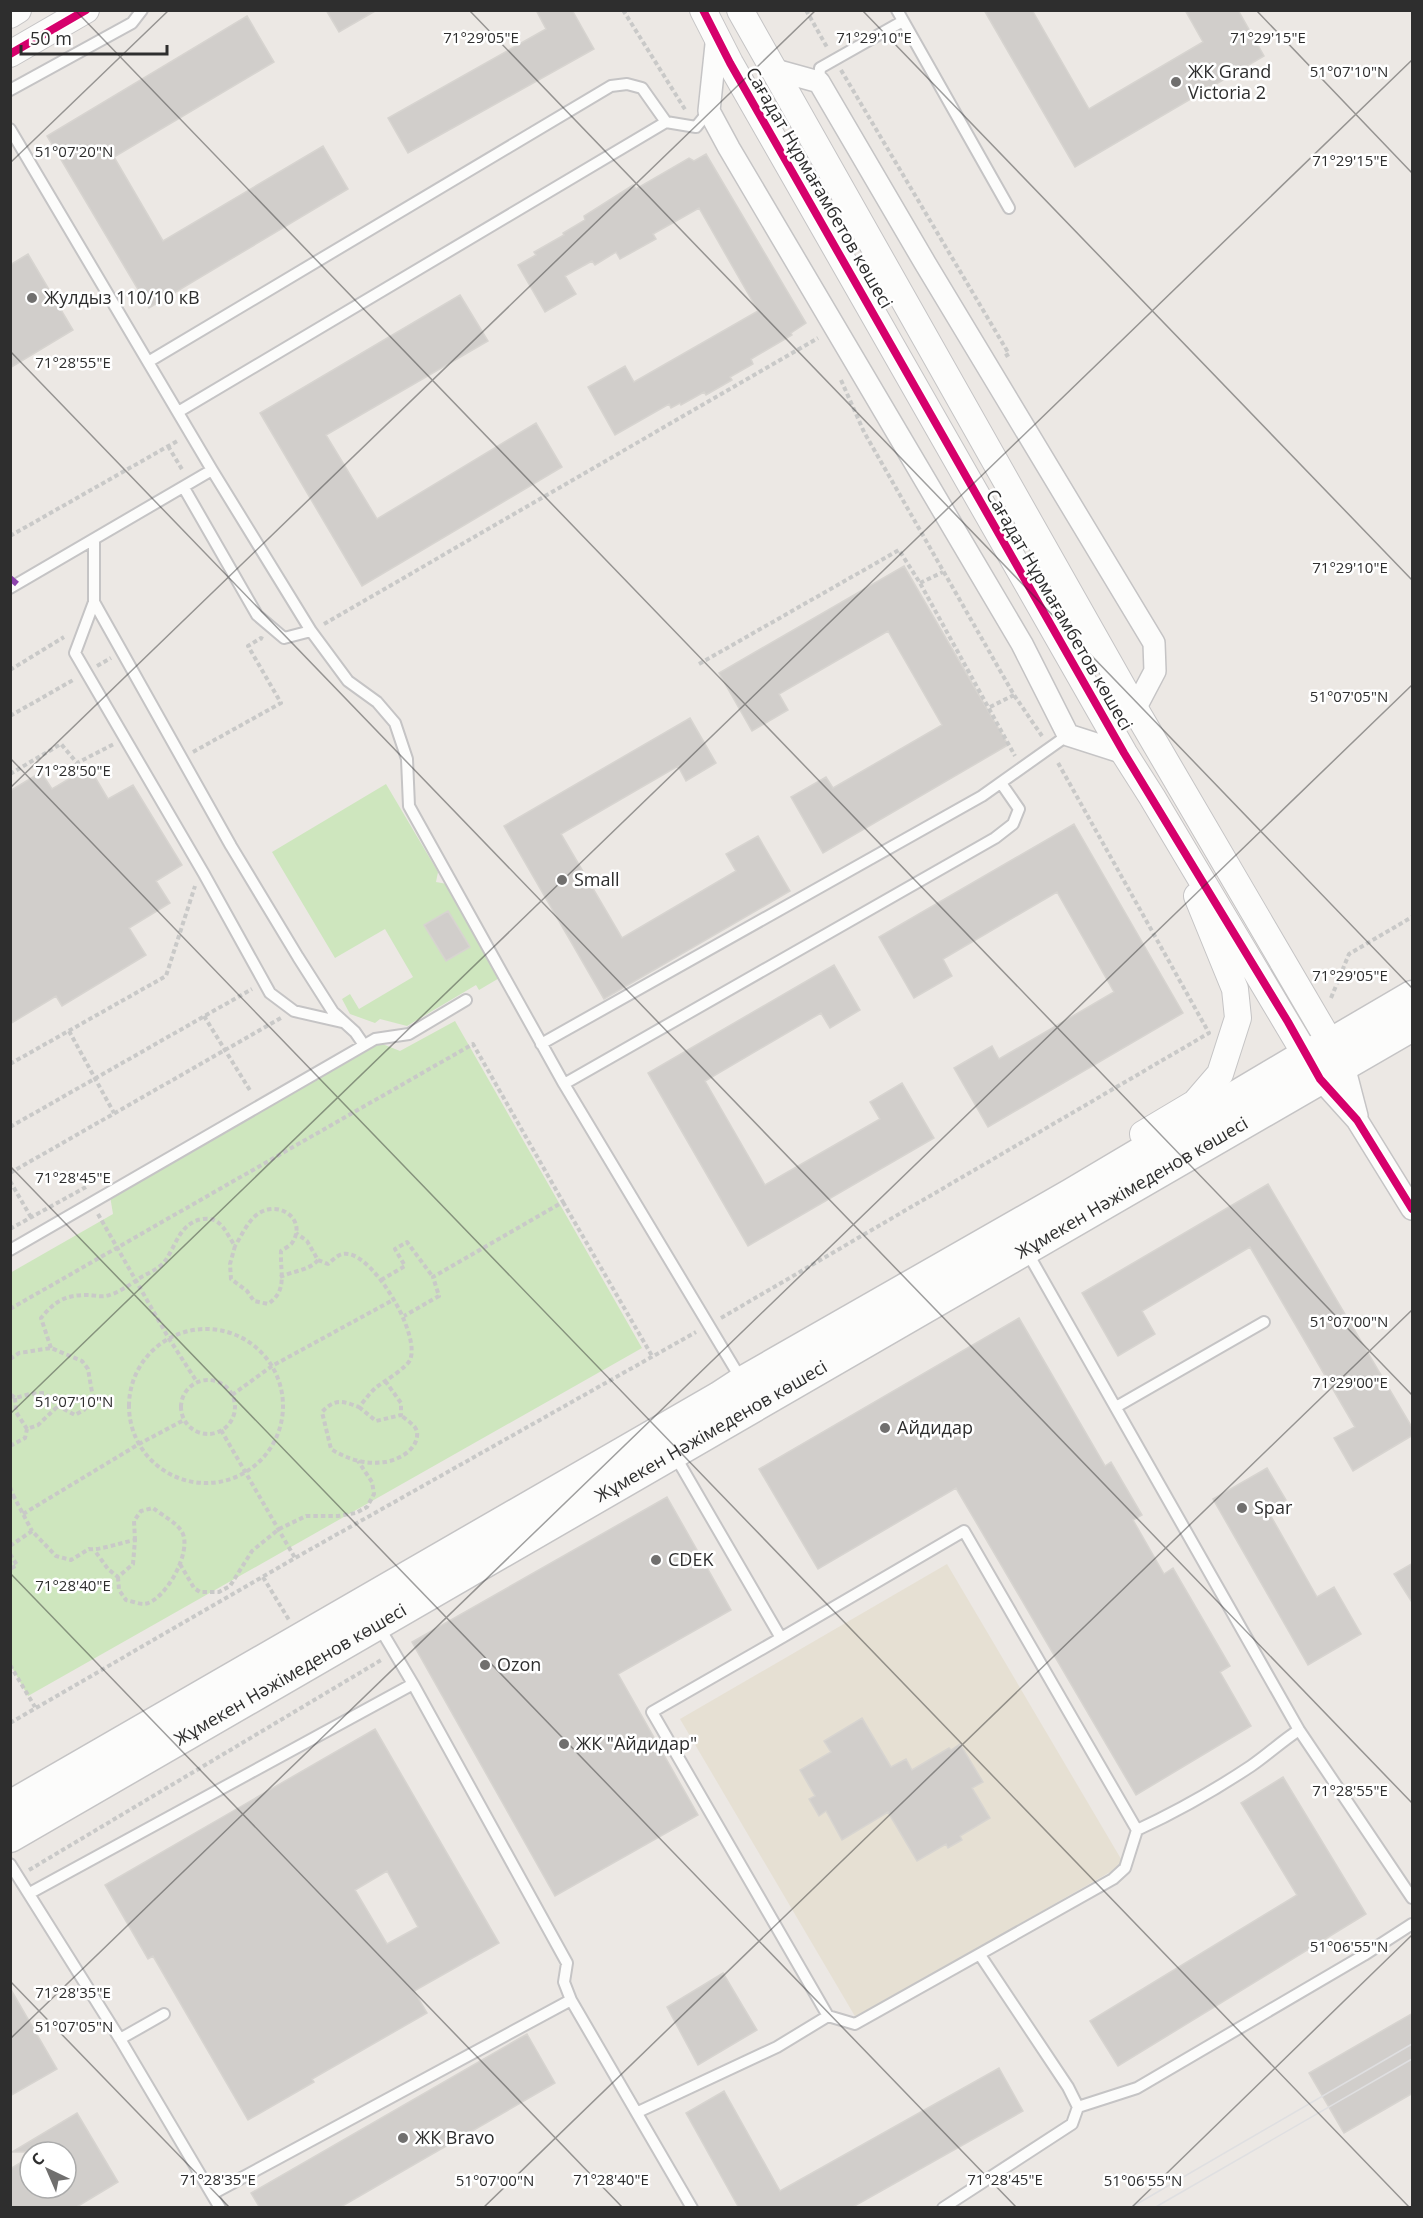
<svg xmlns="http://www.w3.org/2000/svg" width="1423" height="2218" font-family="'Open Sans',sans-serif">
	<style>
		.education { fill: #e6e0d3 }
		.green { fill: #cee6be }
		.building { fill: #d1cecb; stroke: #d7d4d0; stroke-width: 1.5; fill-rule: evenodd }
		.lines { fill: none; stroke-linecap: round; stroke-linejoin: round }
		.service-casing { stroke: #c5c4c5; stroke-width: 14 }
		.minor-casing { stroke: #c5c4c5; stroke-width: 24 }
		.tertiary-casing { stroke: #c5c4c5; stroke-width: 28 }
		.secondary-casing { stroke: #c5c4c5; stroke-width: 33 }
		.path { stroke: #c9c9c8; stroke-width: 4; stroke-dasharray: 4.5 3; stroke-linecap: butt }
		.service { stroke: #fcfcfb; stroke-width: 10 }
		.minor { stroke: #fcfcfb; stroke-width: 21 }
		.tertiary { stroke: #fcfcfb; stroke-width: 26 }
		.secondary { stroke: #fcfcfb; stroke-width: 30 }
		.tram { stroke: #dfdfe1; stroke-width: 1.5 }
		.quiet { stroke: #8e44ad; stroke-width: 6; stroke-dasharray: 12 6; stroke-linecap: butt }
		.cycleway-casing { stroke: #fff; stroke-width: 11 }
		.cycleway { stroke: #d6006c; stroke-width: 8 }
		.ticks { fill: none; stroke: #2e2e2e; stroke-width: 1.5; stroke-opacity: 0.45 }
		.poi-dot { fill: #706f6e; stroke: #fff; stroke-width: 2 }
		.labels { text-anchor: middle; stroke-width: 5; stroke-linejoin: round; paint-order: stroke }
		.poi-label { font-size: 18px; fill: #2e2e2e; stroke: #fff; text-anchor: start }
		.street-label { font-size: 18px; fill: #2e2e2e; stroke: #fff }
		.ticks-label { font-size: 15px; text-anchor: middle; fill: #2e2e2e; stroke: #fff; stroke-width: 5; stroke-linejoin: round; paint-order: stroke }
	</style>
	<rect width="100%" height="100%" fill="#ece8e4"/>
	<path class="education" d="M947,1564L1124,1864L856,2018L680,1719Z"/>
	<path class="green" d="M386,784L438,872L436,882L447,884L501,977L479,990L476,985L407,1026L380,1019L375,1023L350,1014L342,999L350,994L359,1009L413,977L385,929L335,958L272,852Z
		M455,1021L642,1348L28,1696L10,1664V1273L113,1214L110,1196L380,1043L400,1051Z"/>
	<path class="building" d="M326,10H377L339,32Z
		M536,10H572L594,49L408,153L388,118L546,29Z
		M984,10H1032L1089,109L1203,42L1185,10H1238L1264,56L1075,167Z
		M247,16L274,62L114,157L163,241L323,146L348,189L149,308L47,136Z
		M706,154L806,323L791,333L792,335L751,359L753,364L730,377L732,380L706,395L704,392L681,405L680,403L671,408L669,404L615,435L588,387L625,366L634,382L758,311L699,208L653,234L656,239L620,259L616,252L595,265L592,261L565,276L576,294L545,312L518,265L536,255L534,252L564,235L563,233L585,220L584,216L633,185L636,189L689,158L694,161Z
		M28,254L73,330L10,368V265Z
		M460,295L488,341L326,435L377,519L536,423L562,467L362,586L260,413Z
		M904,566L1008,745L823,853L791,797L826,777L833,788L942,725L888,631L779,694L788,710L752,731L719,673Z
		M690,718L716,763L686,781L678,766L561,834L622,938L736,871L726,854L758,836L790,891L604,999L504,826Z
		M89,767L108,799L133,785L182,865L156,881L170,903L129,928L146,955L62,1006L56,996L10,1024V791L41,772L52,789Z
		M1074,824L1183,1013L988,1127L954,1068L992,1046L999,1059L1114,992L1057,892L943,959L952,976L914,998L879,937Z
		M448,911L470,947L446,961L424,925Z
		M834,965L860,1010L830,1028L821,1013L705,1081L765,1185L880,1119L870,1102L902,1083L934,1138L748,1246L648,1073Z
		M1268,1184L1413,1429V1435L1353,1471L1334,1438L1355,1427L1250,1247L1142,1311L1155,1334L1118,1356L1082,1293Z
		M1019,1318L1105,1466L1111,1462L1142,1515L1133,1520L1164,1574L1173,1568L1230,1666L1220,1672L1251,1726L1136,1795L956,1488L818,1569L759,1469Z
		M1267,1468L1286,1500L1268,1511L1317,1597L1334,1587L1361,1634L1308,1665L1213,1499Z
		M667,1497L731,1610L618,1674L698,1815L555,1896L412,1642Z
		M1413,1563V1604L1394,1574Z
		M862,1718L891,1767L906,1759L912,1770L949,1748L951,1750L960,1744L983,1782L972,1788L990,1818L960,1836L962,1840L948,1848L946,1844L917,1861L888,1812L842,1840L826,1811L819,1816L809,1799L815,1796L800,1770L831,1752L824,1741Z
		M375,1729L499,1943L414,1991L427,2013L312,2079L314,2082L248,2120L153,1956L148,1959L105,1885ZM387,1871L418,1927L387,1944L355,1890Z
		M1283,1777L1366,1914L1118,2066L1090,2021L1297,1895L1241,1803Z
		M723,1973L757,2030L698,2065L667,2007Z
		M10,1988L57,2069L10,2096Z
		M1413,2013V2093L1344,2133L1309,2073Z
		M527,2034L555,2083L339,2208H260L251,2193Z
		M999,2068L1023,2111L851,2208H739L686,2113L724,2091L780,2191Z
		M77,2113L118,2182L75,2208H10V2169L30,2157V2188H66V2152H12Z"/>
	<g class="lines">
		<defs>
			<path id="service" d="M897,10L1009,208
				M819,82L820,68L903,21
				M10,90L132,23L142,10
				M10,129L212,470L311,631L348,681L377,702L395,723L407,759L409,806L564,1084L741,1379
				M148,362L611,86L627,84L642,88L666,122L696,127L709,111
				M178,412L666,122
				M184,488L257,615L284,638L311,631
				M94,539V602L231,846L298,957L333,1012L355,1032L364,1045
				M10,588L212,470
				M94,602L75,653L204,874L270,993L294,1011L342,1022
				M541,1044L982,796L1068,735
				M564,1084L995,838L1013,824L1019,809L1001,783
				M10,1250L375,1039L409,1034L466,1000
				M1026,1250L1299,1730L1412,1898
				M1116,1407L1264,1322
				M674,1454L781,1638L652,1712L828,2016L855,2024L1113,1879L1125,1868L1137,1830L964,1531L781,1638
				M1137,1830C1176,1812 1215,1790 1251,1766C1267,1755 1282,1741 1299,1730
				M10,1864L120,2039L164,2014
				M30,1893L413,1684
				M571,2000L692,2208
				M120,2039L220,2208
				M1078,2107L1137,2088L1364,1955L1412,1924
				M638,2112L777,2047L828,2016
				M212,2194L571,2000L564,1982L567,1963L413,1684L378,1625
				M943,2208L1072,2124L1078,2107L1068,2087L980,1955"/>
			<path id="minor" d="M717,35L709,111L729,148L1022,644L1068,735L1124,753
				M772,69L819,82L925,263L1154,643L1155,671L1135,709
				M1344,1066L1357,1116
				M1320,1079L1357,1120L1412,1209"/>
			<path id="tertiary" d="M703,10L730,63L1124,753L1152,797L1316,1072
				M740,10L1135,709L1341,1061
				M10,15L18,10
				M10,54L86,10
				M1143,1134L1195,1103L1220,1074L1238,1018L1235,989L1197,896"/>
			<g id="secondary">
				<path d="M10,1806L719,1397L742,1382L1071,1194L1307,1054L1330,1044L1412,996"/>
				<path id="s1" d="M10,1837L1412,1026"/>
			</g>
		</defs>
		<use href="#service" class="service-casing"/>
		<use href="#minor" class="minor-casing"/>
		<use href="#tertiary" class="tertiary-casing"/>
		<use href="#secondary" class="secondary-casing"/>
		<path class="path" d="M623,10L686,111
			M806,10L828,49
			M841,70L1009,354L1004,357
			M841,380L864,432L1014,695L1042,736
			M168,446L183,471
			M10,536L179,440
			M920,583L943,572
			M324,624L818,338
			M699,664L899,550L920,583L1015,756
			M97,666L111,658
			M10,670L64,637
			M990,707L1014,695
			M10,716L75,679
			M193,752L281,703L248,646L261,638L263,639
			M10,774L61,744L77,763L114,744
			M1331,998L1349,954L1412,917
			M204,1016L251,1092
			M69,1031L114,1113
			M10,1064L166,976L195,886
			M10,1127L252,989
			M10,1173L281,1018
			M10,1181L32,1219
			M563,1202L652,1356
			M98,1214L168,1337L197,1382
			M10,1229L86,1187
			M318,1260L328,1264C334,1259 340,1252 348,1254C375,1257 421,1335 410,1360C406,1368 385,1381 378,1386C371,1391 365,1400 359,1407C342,1401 335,1398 322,1412L331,1449C347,1459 365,1465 385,1462C399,1460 419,1449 417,1432C416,1425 406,1420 401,1415
			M280,1277C293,1271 310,1270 318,1260L307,1241L296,1233
			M381,1280L405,1266L395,1249L407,1242L433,1277
			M10,1309L473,1044L563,1202L433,1277L439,1296L404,1316
			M721,1318L1209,1033L1057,761
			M129 1406a77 77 0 1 1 154 0a77 77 0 1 1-154 0Z
			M51,1348L41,1318C55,1301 65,1295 87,1295C93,1295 100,1297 106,1296C116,1294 130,1285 138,1279C146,1274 159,1269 165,1261C176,1246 180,1222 203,1219C221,1216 226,1233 235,1246L230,1264L231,1279L247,1291L254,1301L268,1304C288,1290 280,1274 281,1251C284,1249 290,1246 292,1243C307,1221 282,1201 261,1212C249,1218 242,1235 235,1246
			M10,1359L19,1353L51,1348L82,1361L88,1369L93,1398L84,1410L75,1415L58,1406L44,1393L30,1394L15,1398L10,1394
			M181 1407a27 27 0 1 1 54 0a27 27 0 1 1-54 0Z
			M232,1395L272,1366L393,1300
			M15,1398L16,1412L27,1429L38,1425L58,1406
			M359,1407L376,1421L401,1415V1403L386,1382
			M221,1430L295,1558
			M10,1446L25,1438L27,1429
			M10,1487L13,1495L10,1497
			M13,1495L32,1531
			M23,1514L139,1444L184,1420
			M10,1546L32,1531L56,1556L71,1560L89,1549C98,1551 123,1542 135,1540L133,1564L118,1577L108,1569L95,1551
			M10,1554L17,1565L10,1569
			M180,1564L194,1588L200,1592H219L230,1586L252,1551L279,1529L306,1516H338L356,1513L367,1507L374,1494L372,1482L358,1461
			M118,1577L119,1590L126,1600C131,1601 139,1604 144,1604C165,1602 193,1551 182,1532C177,1523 162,1515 153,1508L141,1511L134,1521L135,1540
			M263,1577L289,1620
			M10,1665L35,1707
			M10,1723L295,1558L696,1332
			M29,1870L383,1659"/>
		<use href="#service" class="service"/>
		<use href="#minor" class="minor"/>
		<use href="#tertiary" class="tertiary"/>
		<use href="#secondary" class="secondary"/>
		<path class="tram" d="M1130,2208L1412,2044
			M1154,2208L1412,2059"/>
		<path class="quiet" d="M10,578L17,584"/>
		<defs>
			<path id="cycleway" d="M703,10L730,63L1124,753L1288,1022L1320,1079L1357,1120L1412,1209
				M10,54L86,10"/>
		</defs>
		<use href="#cycleway" class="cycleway-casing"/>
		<use href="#cycleway" class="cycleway"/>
	</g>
	<path class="ticks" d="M75,10L1412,1395M469,10L1412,988M862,10L1412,580M1256,10L1412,173M10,163L169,10M10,351L1412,1803M10,758L1410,2208M10,788L816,10M10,1166L1017,2208M10,1414L1412,60M10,1573L623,2208M10,1981L230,2208M10,2039L1412,685M483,2208L1412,1310M1131,2208L1412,1935"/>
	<g class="poi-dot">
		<circle cx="1176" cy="82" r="6"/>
		<circle cx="32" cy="298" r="6"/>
		<circle cx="562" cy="880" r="6"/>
		<circle cx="885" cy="1428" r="6"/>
		<circle cx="1242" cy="1508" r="6"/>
		<circle cx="656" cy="1560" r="6"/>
		<circle cx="485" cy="1665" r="6"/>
		<circle cx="564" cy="1744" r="6"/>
		<circle cx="403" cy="2138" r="6"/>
	</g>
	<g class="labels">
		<g class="poi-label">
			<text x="1188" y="78">ЖК Grand<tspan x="1188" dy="21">Victoria 2</tspan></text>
			<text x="44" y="304">Жулдыз 110/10 кВ</text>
			<text x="574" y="886">Small</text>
			<text x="897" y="1434">Айдидар</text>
			<text x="1254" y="1514">Spar</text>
			<text x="668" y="1566">CDEK</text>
			<text x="497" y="1671">Ozon</text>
			<text x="576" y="1750">ЖК "Айдидар"</text>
			<text x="415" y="2144">ЖК Bravo</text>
		</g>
		<g class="street-label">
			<text transform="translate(819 188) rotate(60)" y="6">Сағадат Нұрмағамбетов көшесі</text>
			<text transform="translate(1059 610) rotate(60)" y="6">Сағадат Нұрмағамбетов көшесі</text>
			<text dy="6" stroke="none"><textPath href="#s1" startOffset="1296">Жұмекен Нәжімеденов көшесі</textPath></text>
			<text dy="6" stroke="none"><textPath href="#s1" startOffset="810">Жұмекен Нәжімеденов көшесі</textPath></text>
			<text dy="6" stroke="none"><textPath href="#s1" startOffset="324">Жұмекен Нәжімеденов көшесі</textPath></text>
		</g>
	</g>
	<g class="ticks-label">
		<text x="481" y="43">71°29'05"E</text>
		<text x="874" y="43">71°29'10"E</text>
		<text x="1268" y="43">71°29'15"E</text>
		<text x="1349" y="77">51°07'10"N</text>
		<text x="74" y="157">51°07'20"N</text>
		<text x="1350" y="166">71°29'15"E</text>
		<text x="73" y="368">71°28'55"E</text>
		<text x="1350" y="573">71°29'10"E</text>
		<text x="1349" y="702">51°07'05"N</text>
		<text x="73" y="776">71°28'50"E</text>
		<text x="1350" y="981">71°29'05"E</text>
		<text x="73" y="1183">71°28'45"E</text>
		<text x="1349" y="1327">51°07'00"N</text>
		<text x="1350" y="1388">71°29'00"E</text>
		<text x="74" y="1407">51°07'10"N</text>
		<text x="73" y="1591">71°28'40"E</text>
		<text x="1350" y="1796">71°28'55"E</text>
		<text x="1349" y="1952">51°06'55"N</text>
		<text x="73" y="1998">71°28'35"E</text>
		<text x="74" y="2032">51°07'05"N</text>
		<text x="218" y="2185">71°28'35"E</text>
		<text x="611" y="2185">71°28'40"E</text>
		<text x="1005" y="2185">71°28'45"E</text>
		<text x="495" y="2186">51°07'00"N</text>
		<text x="1143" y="2186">51°06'55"N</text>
	</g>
	<rect width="1423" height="2218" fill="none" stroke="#2e2e2e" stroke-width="24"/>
	<g transform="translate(48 2170) rotate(316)"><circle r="28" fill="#ffffff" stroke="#ababab" stroke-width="1.5"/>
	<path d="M0-4.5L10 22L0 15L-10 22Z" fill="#706f6e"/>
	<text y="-9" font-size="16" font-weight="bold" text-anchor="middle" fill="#2e2e2e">С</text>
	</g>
	<path d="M21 45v9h146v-9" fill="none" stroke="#2e2e2e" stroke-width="3"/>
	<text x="30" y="45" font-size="18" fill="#2e2e2e" stroke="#ffffff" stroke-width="4.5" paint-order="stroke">50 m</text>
</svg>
